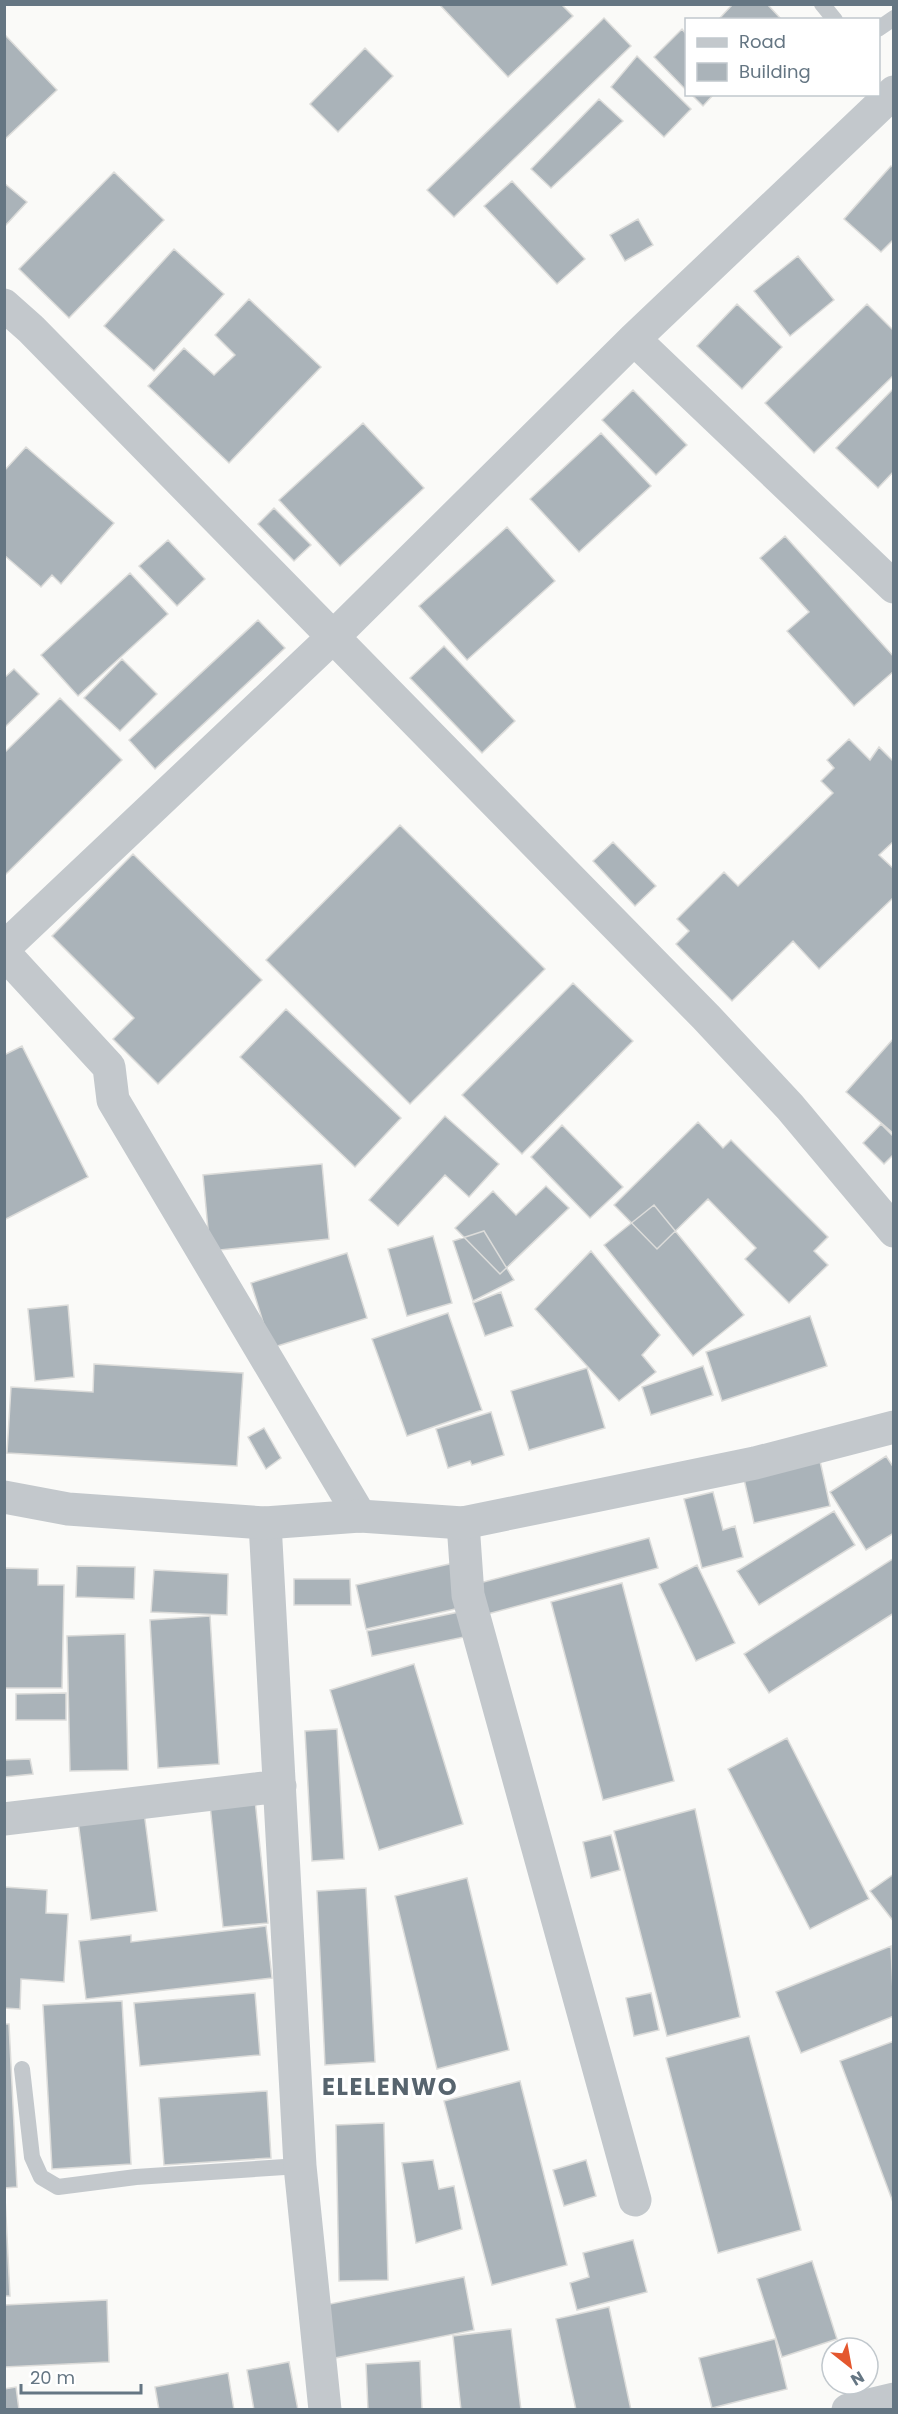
<svg xmlns="http://www.w3.org/2000/svg" width="898" height="2414" font-family="Poppins,sans-serif">
	<style>
		.building { fill: #aab3b9; stroke: #dcdcda; stroke-width: 1.5 }
		.lines { fill: none; stroke-linecap: round; stroke-linejoin: round }
		.service { stroke: #c3c8cc; stroke-width: 16 }
		.minor { stroke: #c3c8cc; stroke-width: 33 }
		.tertiary { stroke: #c3c8cc; stroke-width: 33 }
		.labels { text-anchor: middle; stroke-width: 6; stroke-linejoin: round; paint-order: stroke }
		.district-label { font-size: 24px; font-weight: bold; letter-spacing: 1.5px; fill: #57646e; stroke: #fff }
	</style>
	<rect width="100%" height="100%" fill="#fafaf8"/>
	<path class="building" d="M439,4H561L573,16L508,77Z
		M733,4H767L782,20H718Z
		M604,18L631,46L454,217L427,190Z
		M682,29L686,34V90L654,57Z
		M6,36L57,90L4,140V37Z
		M365,48L393,76L338,132L310,104Z
		M637,56L691,109L664,137L611,87Z
		M691,94H714L703,106Z
		M599,99L623,121L551,188L531,169Z
		M891,166L894,168V239L881,252L844,219Z
		M114,172L164,220L69,318L19,269Z
		M512,181L585,259L557,284L484,206Z
		M4,183L27,202L4,227Z
		M638,219L653,245L625,261L610,235Z
		M174,249L224,294L154,371L104,326Z
		M798,256L834,300L790,336L754,291Z
		M249,299L321,367L229,463L148,386L184,348L214,375L235,355L215,335Z
		M737,304L782,347L742,389L697,346Z
		M867,304L894,331V375L814,453L765,403Z
		M894,388V471L878,488L836,448Z
		M633,390L687,445L656,475L602,420Z
		M363,423L424,488L340,566L279,500Z
		M601,433L651,486L579,552L530,499Z
		M26,447L114,523L61,584L52,575L41,587L4,555V471Z
		M274,508L311,545L294,561L258,524Z
		M507,527L555,581L467,660L419,606Z
		M785,536L894,657V671L854,706L787,631L809,612L760,558Z
		M168,540L205,579L177,606L139,566Z
		M130,573L168,614L78,696L41,655Z
		M258,620L285,648L155,769L129,740Z
		M444,646L515,721L482,753L410,678Z
		M122,659L157,694L120,731L84,698Z
		M14,669L39,694L4,728V678Z
		M60,698L122,760L4,876V753Z
		M849,739L870,760L879,747L894,762V841L879,855L894,869V897L819,969L793,941L732,1001L676,944L689,931L677,919L724,872L738,886L833,793L821,781L834,768L827,760Z
		M400,825L545,969L410,1104L266,960Z
		M613,842L656,886L635,906L593,861Z
		M133,854L262,980L158,1084L113,1039L134,1018L52,936Z
		M573,983L633,1041L522,1154L462,1095Z
		M286,1009L401,1118L355,1167L240,1057Z
		M894,1038V1134L846,1092Z
		M22,1046L88,1177L4,1220V1055Z
		M445,1116L499,1164L469,1197L445,1175L398,1226L369,1200Z
		M698,1122L723,1148L731,1140L828,1237L814,1251L828,1265L789,1303L745,1259L756,1248L708,1199L657,1249L614,1205Z
		M881,1124L894,1137V1154L884,1164L863,1143Z
		M562,1125L623,1187L590,1218L531,1157Z
		M322,1164L329,1239L210,1251L203,1175Z
		M546,1186L569,1208L500,1274L455,1228L493,1191L516,1215Z
		M654,1205L744,1315L693,1356L604,1245Z
		M484,1231L514,1280L473,1301L453,1241Z
		M433,1236L452,1303L407,1316L388,1249Z
		M591,1251L660,1335L642,1355L656,1372L619,1401L535,1309Z
		M347,1253L367,1318L271,1348L251,1283Z
		M501,1292L513,1326L485,1336L473,1303Z
		M68,1305L74,1377L35,1381L28,1309Z
		M448,1313L482,1410L407,1436L372,1339Z
		M810,1316L827,1366L722,1401L706,1352Z
		M94,1364L243,1373L237,1466L7,1453L11,1387L93,1392Z
		M703,1366L713,1395L651,1415L642,1387Z
		M587,1368L605,1428L529,1450L511,1391Z
		M491,1412L504,1455L472,1465L470,1461L448,1468L436,1429Z
		M264,1428L281,1458L266,1469L248,1437Z
		M886,1456L894,1468V1533L866,1550L830,1492Z
		M820,1461L830,1506L754,1523L744,1479Z
		M713,1492L723,1530L735,1526L743,1557L702,1568L684,1499Z
		M834,1511L855,1545L759,1605L737,1571Z
		M649,1538L658,1568L480,1616L472,1585Z
		M894,1558V1613L769,1693L744,1654Z
		M454,1563L464,1607L366,1629L356,1585Z
		M697,1565L735,1643L696,1661L659,1584Z
		M77,1566L135,1567L134,1599L76,1597Z
		M4,1568L38,1569V1585H64L62,1688H4Z
		M154,1570L228,1574L227,1615L151,1612Z
		M294,1579H350L351,1605H294Z
		M622,1583L674,1781L603,1800L551,1602Z
		M464,1611L469,1636L372,1656L367,1631Z
		M210,1616L219,1764L158,1768L150,1620Z
		M125,1634L128,1770L70,1771L67,1636Z
		M414,1664L463,1824L379,1850L330,1690Z
		M66,1693V1720H16V1694Z
		M337,1729L344,1859L312,1861L305,1731Z
		M787,1738L869,1899L810,1929L728,1769Z
		M30,1759L33,1774L4,1777V1760Z
		M255,1800L268,1923L223,1927L210,1805Z
		M695,1809L740,2017L667,2036L614,1831Z
		M144,1812L157,1911L91,1920L78,1821Z
		M611,1835L620,1870L591,1878L583,1842Z
		M894,1874V1922L870,1891Z
		M467,1878L509,2050L437,2069L395,1896Z
		M4,1887L47,1890L46,1913L68,1914L64,1982L21,1979L20,2009L4,2008Z
		M366,1888L375,2062L325,2065L317,1891Z
		M266,1926L272,1978L86,1999L79,1941L131,1935V1942Z
		M891,1946L894,2016L801,2053L776,1992Z
		M255,1993L260,2055L140,2066L134,2003Z
		M651,1993L659,2030L634,2036L626,1998Z
		M122,2001L131,2164L52,2169L43,2005Z
		M4,2024H9L17,2187L4,2188Z
		M749,2036L801,2230L718,2253L666,2058Z
		M894,2041V2205L840,2061Z
		M520,2081L567,2265L492,2285L444,2101Z
		M267,2091L271,2158L164,2165L159,2098Z
		M384,2123L388,2280L339,2281L336,2125Z
		M433,2160L439,2189L454,2186L462,2229L416,2243L402,2163Z
		M586,2160L596,2196L564,2206L553,2170Z
		M5,2197L10,2296H4V2197Z
		M633,2240L647,2292L577,2310L570,2283L589,2277L583,2253Z
		M812,2261L837,2339L782,2357L757,2279Z
		M464,2277L474,2330L335,2358L325,2305Z
		M107,2300L109,2362L4,2367V2305Z
		M609,2307L631,2410H576L556,2319Z
		M511,2329L521,2410H461L453,2336Z
		M775,2339L787,2389L712,2408L699,2358Z
		M420,2361L422,2410H368L366,2364Z
		M289,2362L298,2410H254L247,2370Z
		M228,2373L234,2410H159L155,2387Z
		M16,2387L19,2410H4V2389Z"/>
	<g class="lines">
		<path class="service" d="M822,4L835,20
			M878,29L894,18
			M22,2069L32,2157L41,2177L58,2187L136,2177L300,2166"/>
		<path class="minor" d="M4,305L31,329L706,1017L790,1107L894,1231
			M634,339L894,587
			M4,948L333,637L634,339L894,92
			M4,953L109,1067L113,1100L360,1516
			M265,1523L300,2166L325,2410
			M463,1523L468,1595L635,2200
			M4,1819L280,1786
			M848,2410L894,2399"/>
		<path class="tertiary" d="M4,1497L68,1509L265,1523L360,1516L463,1523L755,1463L894,1427"/>
	</g>
	<g class="labels">
		<g class="district-label">
			<text x="390" y="2095">ELELENWO</text>
		</g>
	</g>
	<rect width="898" height="2414" fill="none" stroke="#657683" stroke-width="12"/>
	<rect x="685" y="18" width="195" height="78" fill="#ffffff" stroke="#c1c8cd" stroke-width="1.5"/>
	<rect x="697" y="38" width="30" height="9" fill="#c3c8cc" stroke="#c1c8cd" stroke-width="1.5"/>
	<text x="739" y="48" font-size="18" fill="#657683">Road</text>
	<rect x="697" y="63" width="30" height="18" fill="#aab3b9" stroke="#c1c8cd" stroke-width="1.5"/>
	<text x="739" y="78" font-size="18" fill="#657683">Building</text>
	<g transform="translate(850 2366) rotate(149)"><circle r="28" fill="#ffffff" stroke="#c1c8cd" stroke-width="1.5"/>
	<path d="M0-4.5L10 22L0 15L-10 22Z" fill="#e4572e"/>
	<text y="-9" font-size="16" font-weight="bold" text-anchor="middle" fill="#657683">N</text>
	</g>
	<path d="M21 2384v9h120v-9" fill="none" stroke="#657683" stroke-width="3"/>
	<text x="30" y="2384" font-size="18" fill="#657683" stroke="#ffffff" stroke-width="4.5" paint-order="stroke">20 m</text>
</svg>
